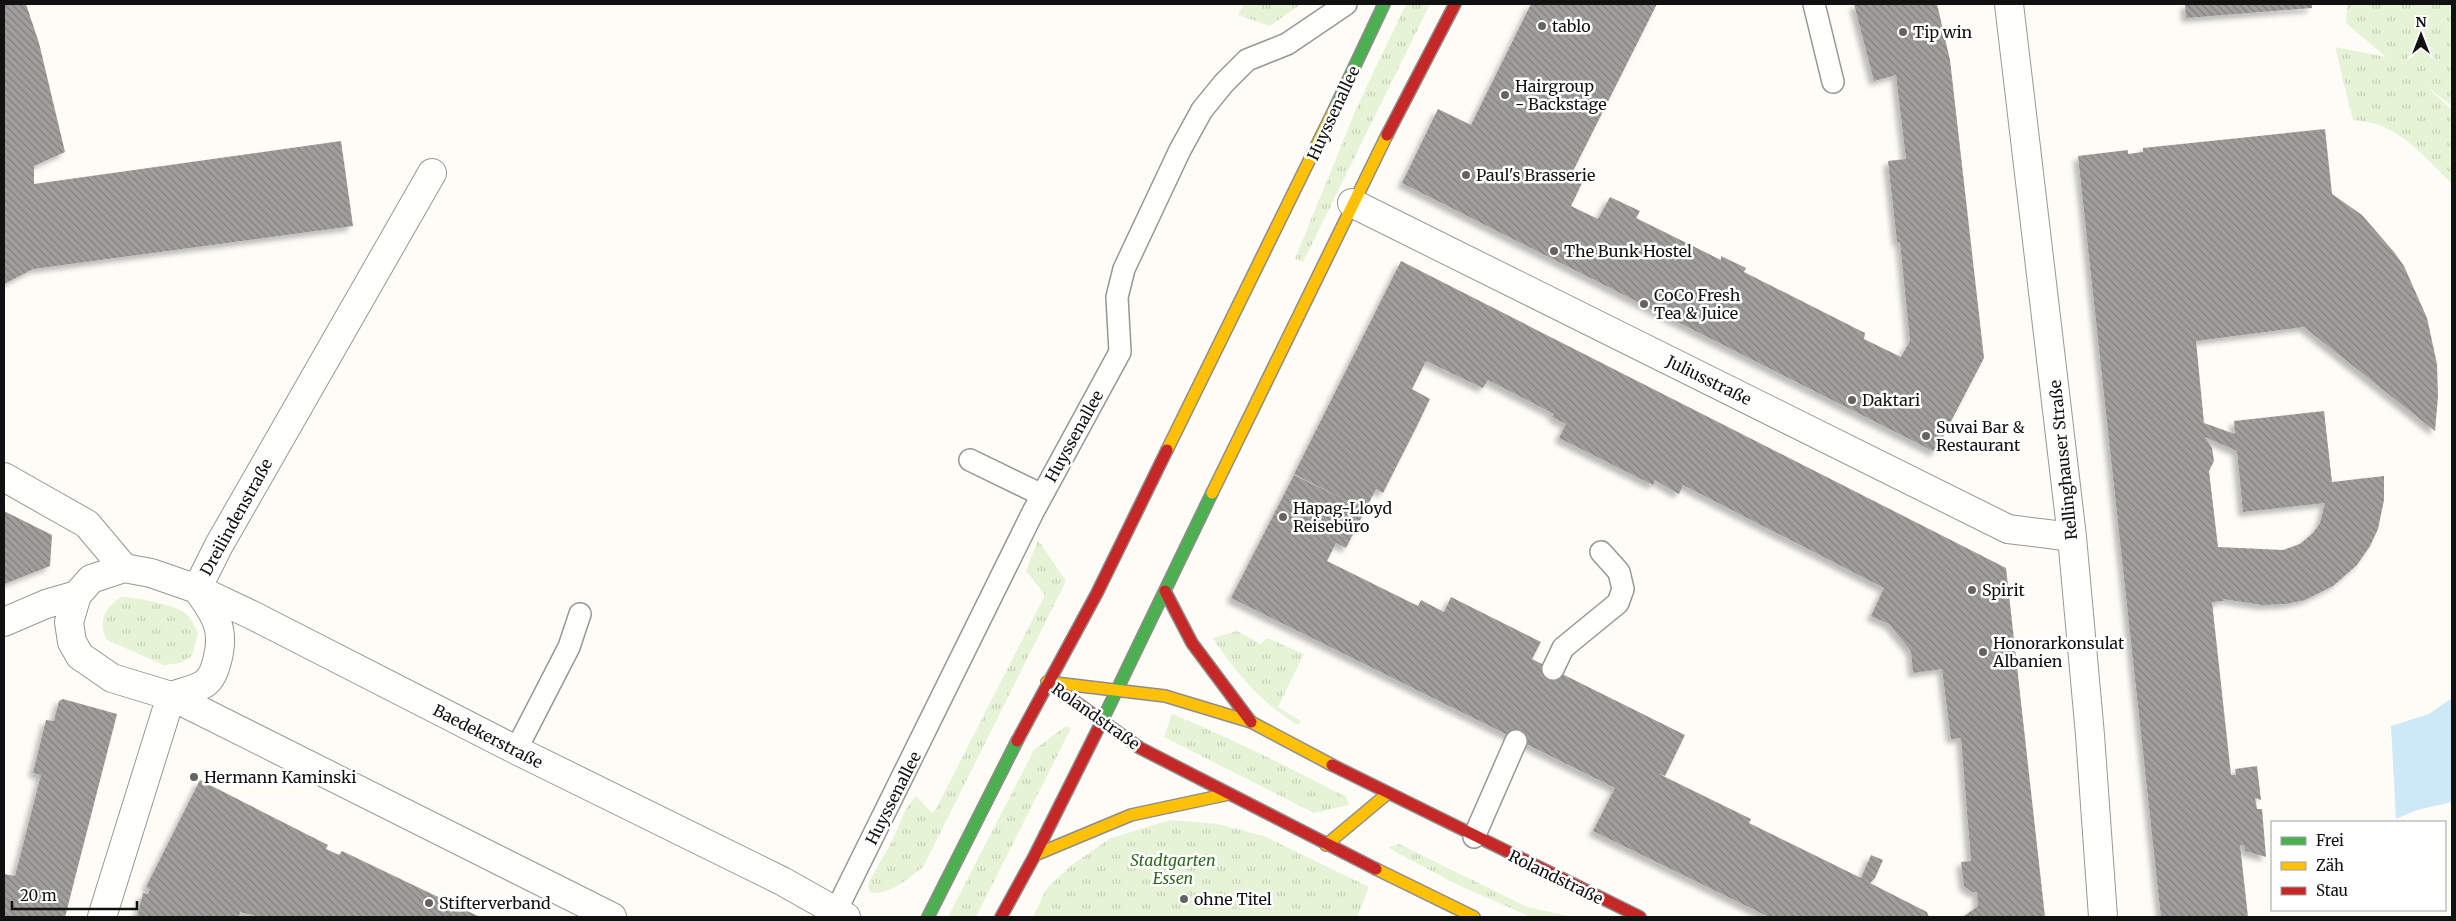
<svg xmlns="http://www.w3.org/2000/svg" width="2456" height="921" font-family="Merriweather,serif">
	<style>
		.grass { fill: url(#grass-tufts) }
		.water { fill: #cde8f7 }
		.building { fill: url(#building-back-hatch); fill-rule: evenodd; filter: url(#shadow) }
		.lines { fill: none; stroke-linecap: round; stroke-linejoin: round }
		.lane-casing { stroke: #979795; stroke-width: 24 }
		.street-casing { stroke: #979795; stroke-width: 30 }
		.fast-casing { stroke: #8e8d8b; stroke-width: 14 }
		.slow-casing { stroke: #8e8d8b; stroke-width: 14 }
		.jam-casing { stroke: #8e8d8b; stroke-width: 14 }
		.lane { stroke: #fffffe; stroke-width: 21 }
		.street { stroke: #fffffe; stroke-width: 28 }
		.fast { stroke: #4caf50; stroke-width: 11 }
		.slow { stroke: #ffc107; stroke-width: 11 }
		.jam { stroke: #c62828; stroke-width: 11 }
		.poi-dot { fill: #646362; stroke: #fff; stroke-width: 2 }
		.labels { text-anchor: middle; stroke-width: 5; stroke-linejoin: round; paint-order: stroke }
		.poi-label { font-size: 16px; fill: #111; stroke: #fff; text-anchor: start }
		.street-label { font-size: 16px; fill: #111; stroke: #fff }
		.park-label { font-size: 16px; font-style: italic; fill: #2f6b1f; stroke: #fff }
	</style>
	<defs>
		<pattern id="grass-tufts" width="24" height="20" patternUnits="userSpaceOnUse" patternTransform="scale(1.25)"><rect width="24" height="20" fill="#e7f3d7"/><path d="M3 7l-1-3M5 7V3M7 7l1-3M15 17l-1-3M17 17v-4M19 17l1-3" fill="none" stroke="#c5cfb8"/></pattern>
		<pattern id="building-back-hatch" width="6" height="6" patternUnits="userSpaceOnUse" patternTransform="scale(1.25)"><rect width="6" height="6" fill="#a19f9c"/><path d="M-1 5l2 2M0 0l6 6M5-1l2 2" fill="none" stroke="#82807e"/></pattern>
		<filter id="shadow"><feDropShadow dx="-4.5" dy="4.5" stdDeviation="2.5" flood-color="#0004"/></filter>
	</defs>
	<rect width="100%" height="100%" fill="#fdfcf7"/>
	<path class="grass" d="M1244,4H1301L1270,26L1238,15Z
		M1406,4H1430L1303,262L1295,259L1357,107Z
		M2347,4H2452V106L2425,85L2452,110V184C2422,155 2398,122 2353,120L2335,47L2386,57L2346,23Z
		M1038,540L1066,581L923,867C910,877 888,897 870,892L868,887L871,878L891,843L906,809L916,796L932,813L936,809L1045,595L1026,571Z
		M121,597C134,597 171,604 182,611C190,615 194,625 198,633L192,656L180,663L164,665L107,640C97,622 105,607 121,597Z
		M1237,631L1261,644L1267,638L1304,654L1278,707L1301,721L1298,725C1260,702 1237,674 1213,638Z
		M1172,714C1232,739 1289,767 1346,797L1349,805L1314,813L1164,737Z
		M1066,726L1071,728L976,917H948L1034,750Z
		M1170,820L1218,824L1264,836L1369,887L1357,917H1033L1047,888L1073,864L1111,838Z
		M1399,844L1527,907L1573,917H1531L1460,886L1390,849L1389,847Z"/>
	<path class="water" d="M2452,698V802L2417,810L2396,819L2391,726L2429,714Z"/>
	<path class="building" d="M4,4H26L39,43L65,152L34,166V184L341,141L353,226L33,269L4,284Z
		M1531,4H1657L1570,177L1582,183L1571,206L1598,219L1610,197L1640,211L1636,218L1721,260V256L1746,268L1744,272L1865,333L1864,339L1901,357L1910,341L1900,242H1897L1888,161L1906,159L1896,75L1874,81L1854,4H1937L1950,60L1984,358L1935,452L1402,183L1438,109L1471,125Z
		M2185,4H2312V8L2186,18Z
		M2325,129L2332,194L2362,215L2394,252L2404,266L2427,318L2437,364L2438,396L2435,431L2304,327L2196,341L2204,423L2235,434L2234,421L2324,411L2332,482L2384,476V500L2378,529L2370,546L2357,565L2333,586L2305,600L2286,604L2262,605L2223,599L2224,601L2212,602L2231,775H2236L2235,769L2257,766L2261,800L2255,798L2257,809H2262L2266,857L2245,851L2244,845H2240L2248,917H2161L2078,156L2128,150V154L2143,152V148ZM2205,437L2237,451L2243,512L2325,503L2320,523L2313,533L2300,544L2283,550L2218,547L2209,471L2214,461L2212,448Z
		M1401,261L2006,568L2045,917H1963L1978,906L1977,892H1972L1964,886L1961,862L1971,861L1961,738L1951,739L1942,669L1913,673L1911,651L1889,624L1871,616L1884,588L1683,485L1679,494L1655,480L1653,485L1559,438L1566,424L1552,417L1554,414L1488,380L1483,388L1426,361L1412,389L1430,399L1416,428L1383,493L1376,489L1346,548L1336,543L1327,561L1418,606L1421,600L1444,612L1451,597L1541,642L1532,659L1685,735L1665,776L1657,773L1751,819L1749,823L1861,878L1871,855L1883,860L1875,878L1870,883L1927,912L1929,917H1769L1593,831L1615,788L1231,598L1294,475L1359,507L1294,474Z
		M4,511L52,535L50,566L4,584Z
		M63,699L117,714L65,917H4V874L15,876L41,775L33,773L46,720L54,721L59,701Z
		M200,780L328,845L326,849L339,855L342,851L480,917H259L240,912L239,917H137L143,893L148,894L150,889L146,887Z"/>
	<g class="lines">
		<defs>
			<path id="lane" d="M1814,4L1833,82
				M970,460L1042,495
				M1553,669L1563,648L1618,603L1623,589L1619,572L1601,552
				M516,750L569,647L580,614
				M1474,837L1516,741
				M833,917L1033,512L1120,352L1117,297L1124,269L1180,150L1202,110L1224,83L1247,60L1287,44L1346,4"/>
			<path id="street" d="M2009,4L2072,537L2090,735L2103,917
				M1352,203L2008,529L2072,537
				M4,477L87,524L124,568
				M197,589L219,545L432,173
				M4,622L46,604L77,595
				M171,696C182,692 195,690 204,684C212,679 215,669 217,661C226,629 215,614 197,589
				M102,917L171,696
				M612,917L171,696L112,678L80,656L72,642L69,622L77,595L91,579L124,568L151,573L197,589L252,615L516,750L782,881L846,917"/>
			<path id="fast" d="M1335,108L1384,4
				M1100,725L1212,493
				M928,917L1017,741"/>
			<path id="slow" d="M1167,450L1335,108
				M1212,493L1387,135
				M1047,682L1165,696L1251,722L1332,765
				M1326,845L1387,794
				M1035,855L1131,815L1229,794
				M1376,869L1474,917"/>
			<path id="jam" d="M1387,135L1455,4
				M1165,591L1192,643L1251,722
				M1049,683L1140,748L1376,869
				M1017,741L1097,593L1167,450
				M1332,765L1640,917
				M1001,917L1035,855L1100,725"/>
		</defs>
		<use href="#lane" class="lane-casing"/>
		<use href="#street" class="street-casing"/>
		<use href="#fast" class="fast-casing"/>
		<use href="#slow" class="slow-casing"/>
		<use href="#jam" class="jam-casing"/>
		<use href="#lane" class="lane"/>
		<use href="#street" class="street"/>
		<use href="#fast" class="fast"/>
		<use href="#slow" class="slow"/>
		<use href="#jam" class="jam"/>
	</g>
	<g class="poi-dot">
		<circle cx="1542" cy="26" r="5"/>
		<circle cx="1903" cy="32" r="5"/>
		<circle cx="1505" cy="95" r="5"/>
		<circle cx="1466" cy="175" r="5"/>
		<circle cx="1554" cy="251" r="5"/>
		<circle cx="1644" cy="304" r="5"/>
		<circle cx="1852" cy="400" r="5"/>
		<circle cx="1926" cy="436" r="5"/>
		<circle cx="1283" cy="517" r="5"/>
		<circle cx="1972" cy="590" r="5"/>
		<circle cx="1983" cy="652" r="5"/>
		<circle cx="194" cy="777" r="5"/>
		<circle cx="1184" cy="899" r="5"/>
		<circle cx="429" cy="903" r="5"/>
	</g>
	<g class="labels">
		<g class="poi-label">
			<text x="1552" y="32">tablo</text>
			<text x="1913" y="38">Tip win</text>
			<text x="1515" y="92">Hairgroup<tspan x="1515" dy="18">- Backstage</tspan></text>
			<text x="1476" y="181">Paul's Brasserie</text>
			<text x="1564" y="257">The Bunk Hostel</text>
			<text x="1654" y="301">CoCo Fresh<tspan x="1654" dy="18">Tea &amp; Juice</tspan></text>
			<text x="1862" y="406">Daktari</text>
			<text x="1936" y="433">Suvai Bar &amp;<tspan x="1936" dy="18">Restaurant</tspan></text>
			<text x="1293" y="514">Hapag-Lloyd<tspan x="1293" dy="18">Reisebüro</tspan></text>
			<text x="1982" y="596">Spirit</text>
			<text x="1993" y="649">Honorarkonsulat<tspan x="1993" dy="18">Albanien</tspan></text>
			<text x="204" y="783">Hermann Kaminski</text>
			<text x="1194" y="905">ohne Titel</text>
			<text x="439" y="909">Stifterverband</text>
		</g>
		<g class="street-label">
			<text transform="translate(1333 113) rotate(-65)" y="6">Huyssenallee</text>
			<text transform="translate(1709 380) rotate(26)" y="6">Juliusstraße</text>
			<text transform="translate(1074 436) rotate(-61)" y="6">Huyssenallee</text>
			<text transform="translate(2063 460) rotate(-96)" y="6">Rellinghauser Straße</text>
			<text transform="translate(236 517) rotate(-61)" y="6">Dreilindenstraße</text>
			<text transform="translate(1096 716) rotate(35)" y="6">Rolandstraße</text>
			<text transform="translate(488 736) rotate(27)" y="6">Baedekerstraße</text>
			<text transform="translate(893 798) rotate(-63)" y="6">Huyssenallee</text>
			<text transform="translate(1556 877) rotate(26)" y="6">Rolandstraße</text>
		</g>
		<g class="park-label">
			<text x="1173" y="866">Stadtgarten<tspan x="1173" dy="18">Essen</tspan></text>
		</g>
	</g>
	<rect width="2456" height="921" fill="none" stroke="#111111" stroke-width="10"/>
	<rect x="2271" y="821" width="175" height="90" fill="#ffffff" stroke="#a0a0a0"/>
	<rect x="2281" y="837" width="25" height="8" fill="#4caf50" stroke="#a0a0a0"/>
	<text x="2316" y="846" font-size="15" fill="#111111">Frei</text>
	<rect x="2281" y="862" width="25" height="8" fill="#ffc107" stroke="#a0a0a0"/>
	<text x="2316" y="871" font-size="15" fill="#111111">Zäh</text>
	<rect x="2281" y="887" width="25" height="8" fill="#c62828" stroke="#a0a0a0"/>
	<text x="2316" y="896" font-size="15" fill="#111111">Stau</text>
	<g transform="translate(2421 35)" stroke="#ffffff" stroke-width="4" paint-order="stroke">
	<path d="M0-4L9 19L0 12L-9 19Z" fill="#111111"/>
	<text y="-8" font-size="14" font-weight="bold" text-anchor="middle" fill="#111111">N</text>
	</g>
	<path d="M12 901v8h125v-8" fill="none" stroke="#111111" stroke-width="2.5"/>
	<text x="20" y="901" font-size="15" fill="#111111" stroke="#ffffff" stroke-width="4" paint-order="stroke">20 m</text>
</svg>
